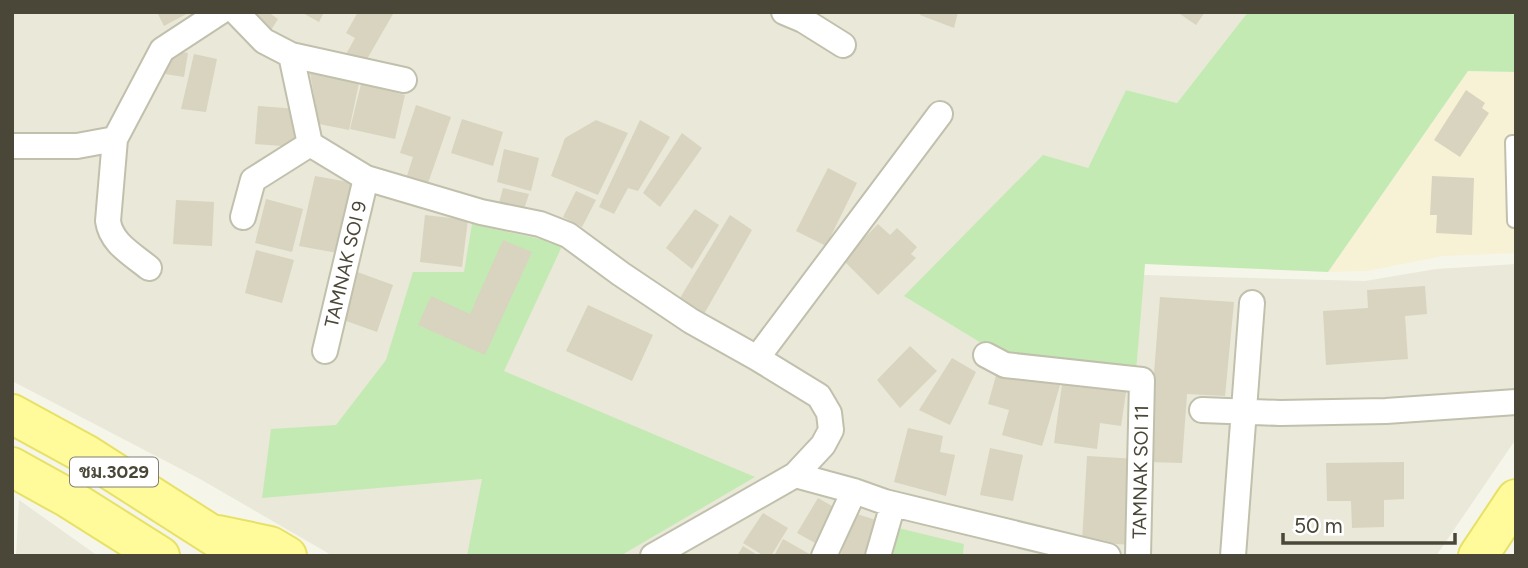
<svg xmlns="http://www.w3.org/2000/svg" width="1528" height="568" font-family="Figtree,Sarabun,sans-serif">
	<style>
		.residential { fill: #eae8d8 }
		.commercial { fill: #f7f1d6 }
		.green { fill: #c3eab3 }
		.building { fill: #d8d4bf }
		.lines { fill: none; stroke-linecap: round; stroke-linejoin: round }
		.lane-casing { stroke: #c1c0ac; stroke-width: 16 }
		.street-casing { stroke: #c1c0ac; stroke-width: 28 }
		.primary-casing { stroke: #e7e167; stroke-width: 42 }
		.lane { stroke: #fff; stroke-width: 12 }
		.street { stroke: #fff; stroke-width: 24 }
		.primary { stroke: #fffb9a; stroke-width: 38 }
		.labels { text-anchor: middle; stroke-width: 5; stroke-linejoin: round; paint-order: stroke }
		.shield { fill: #fff; stroke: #807e74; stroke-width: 2 }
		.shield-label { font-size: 18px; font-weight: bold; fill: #4a4738 }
		.street-label { font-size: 19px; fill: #4a4738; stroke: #fff }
	</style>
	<rect width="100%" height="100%" fill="#f5f5ea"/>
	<path class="residential" d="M12,12H1248L1177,103L1126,90L1088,168L1136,371L1143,275L1365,281L1436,269L1516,264V439L1436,556H963L964,544L879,556H333L200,479L12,381Z
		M19,500L98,556H16Z"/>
	<path class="commercial" d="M1468,71L1516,72V253L1443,256L1367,271L1328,272Z"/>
	<path class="green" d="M1248,12H1516V72L1468,71L1328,272L1145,264L1136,372L1006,358L904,296L1043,155L1088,168L1126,90L1177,103Z
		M472,224L563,244L504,371L755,477L620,556H467L482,479L262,498L271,429L336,425L386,360L413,272H464Z
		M886,525L964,544L963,556H879Z"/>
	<path class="building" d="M157,12H190L164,26Z
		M250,12H268L278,19L268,35Z
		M301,12H324L319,22Z
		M358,12H390L393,14L363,66L345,56L355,38L346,33Z
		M921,12H958L954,28L920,15Z
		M1177,12H1205L1196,25Z
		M169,50L188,53L184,77L165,74Z
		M194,54L217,59L206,112L181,109Z
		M310,73L359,83L349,130L319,124Z
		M361,84L405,95L395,139L350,129Z
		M1466,90L1485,103L1482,108L1489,113L1460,157L1434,140Z
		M416,105L451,117L427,186L406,179L413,157L400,153Z
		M258,106L298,109L295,147L255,144Z
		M462,119L503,132L493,166L451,153Z
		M596,120L628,133L598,195L551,176L565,138Z
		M640,120L670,137L638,191L628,188L614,214L599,207Z
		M682,133L702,148L660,207L643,193Z
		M504,149L539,158L531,191L497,182Z
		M828,168L857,183L826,246L796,231Z
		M315,176L359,184L343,254L299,246Z
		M1432,176L1474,178L1472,235L1436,233L1437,215H1430Z
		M503,188L529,194L524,209L499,203Z
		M576,191L596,200L582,227L563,217Z
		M266,199L303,209L292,252L255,243Z
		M176,200L214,202L212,246L173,244Z
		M695,209L719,225L692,269L666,248Z
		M425,215L468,220L462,267L420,262Z
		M730,215L752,230L704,314L680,298Z
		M878,224L890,235L897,228L917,247L911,254L916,258L878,295L843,260Z
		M503,240L532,252L485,355L418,325L431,296L470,314Z
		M256,250L294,260L282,303L245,293Z
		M349,269L393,285L377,332L335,317Z
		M1425,286L1427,314L1405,316L1408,359L1326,365L1323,311L1368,308L1367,290Z
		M1160,297L1234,302L1225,396L1187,394L1182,463L1147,462Z
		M588,305L653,335L632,381L566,351Z
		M910,346L937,371L900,408L877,380Z
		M952,358L976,372L950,425L919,410Z
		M999,365L1061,382L1042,446L1002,435L1009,410L988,404Z
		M1063,377L1127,386L1121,426L1100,423L1097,449L1054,443Z
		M908,428L943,436L940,452L955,455L946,496L894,482Z
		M990,448L1023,455L1013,501L980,495Z
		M1087,456L1138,459L1133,545L1082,542Z
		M1404,462V499L1384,500V527L1352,528L1351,501H1327L1326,463Z
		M818,498L839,510L819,545L797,533Z
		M763,513L788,528L771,556H764L743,543Z
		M854,513L882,522L872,556L841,554Z
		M783,539L813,556H774Z
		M743,546L759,556H737Z"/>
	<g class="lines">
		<defs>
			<path id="lane" d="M1516,142H1512L1514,221H1516"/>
			<path id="street" d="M236,12L264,41L291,55L310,144L366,178L481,212L540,224L568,235L621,274L691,321L757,358L819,396L829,413L831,430L823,445L795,475L653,556
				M784,12L803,20L843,45
				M291,55L404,80
				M115,139L108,221C111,243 132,254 149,268
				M12,146H77L115,139L162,50L220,12
				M243,217L253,180L310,144
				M325,351L366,178
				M986,355L1005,365L1142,380L1138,556
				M757,358L940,114
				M1202,410L1280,413L1386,411L1516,402
				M795,475L854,491L885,502L1108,556
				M824,556L854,491
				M878,556L893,504
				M1233,556L1252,303"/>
			<path id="primary" d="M12,414L87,455L245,556
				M12,467L68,498L160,556
				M218,535L270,546L287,556
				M1478,556L1516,499"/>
		</defs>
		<use href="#lane" class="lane-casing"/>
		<use href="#street" class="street-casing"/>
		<use href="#primary" class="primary-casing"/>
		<use href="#lane" class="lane"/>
		<use href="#street" class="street"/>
		<use href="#primary" class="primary"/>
	</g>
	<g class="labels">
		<rect class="shield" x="70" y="457.5" width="88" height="29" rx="5"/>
		<g class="shield-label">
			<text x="114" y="478">ชม.3029</text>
		</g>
		<g class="street-label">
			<text transform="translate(345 264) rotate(-77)" y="7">TAMNAK SOI 9</text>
			<text transform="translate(1140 472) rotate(-89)" y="7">TAMNAK SOI 11</text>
		</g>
	</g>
	<rect width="1528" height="568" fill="none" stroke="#4a4738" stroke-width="28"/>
	<path d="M1283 533v10h172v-10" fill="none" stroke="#4a4738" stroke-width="3.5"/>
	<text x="1294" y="533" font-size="21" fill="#4a4738" stroke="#ffffff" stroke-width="5" paint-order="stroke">50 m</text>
</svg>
